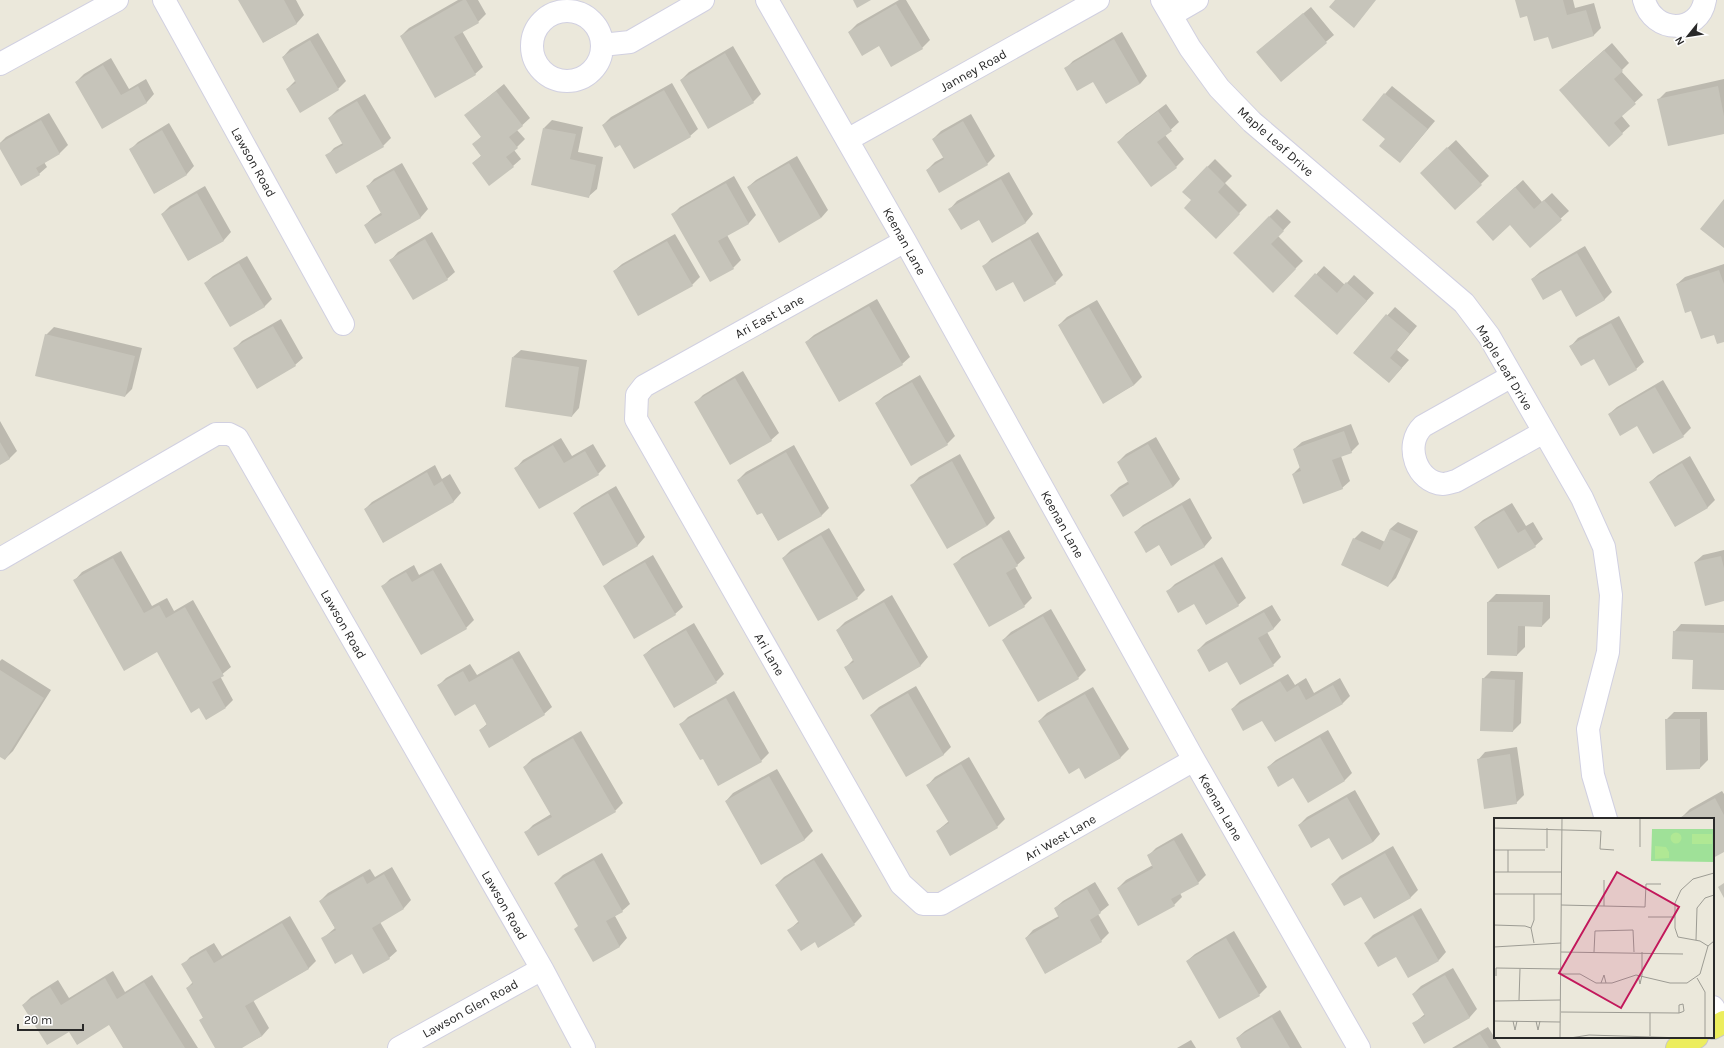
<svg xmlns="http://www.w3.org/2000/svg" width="1724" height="1048" font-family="Karla,sans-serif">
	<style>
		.shadow { fill: #0003 }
		.building { fill: #c6c4ba }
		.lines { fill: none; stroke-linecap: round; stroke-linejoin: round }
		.minor-casing { stroke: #d1d0e1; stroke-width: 24 }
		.major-casing { stroke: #c7c7c7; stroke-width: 24 }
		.minor { stroke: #fff; stroke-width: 22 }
		.major { stroke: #eced5e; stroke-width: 22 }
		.labels { text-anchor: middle; stroke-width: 3; stroke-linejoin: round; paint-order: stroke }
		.street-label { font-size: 13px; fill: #292929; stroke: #fff }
		.inset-road { fill: none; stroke: #9d9c94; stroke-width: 1 }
		.view { fill: #c2185b; fill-opacity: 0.15; stroke: #c2185b; stroke-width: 2 }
		.inset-edge { fill: none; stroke: #292929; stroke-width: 2 }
	</style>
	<rect width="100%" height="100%" fill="#ebe8db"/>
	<path class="shadow" d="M239,0H296L304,15L297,23L264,42Z
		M458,0H478L486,14L478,22L462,31L483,67L475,74L401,36L409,28Z
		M899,0H906L930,40L922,48L880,45L849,32L857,24Z
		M1516,0H1573L1575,8L1594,3L1601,28L1593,36L1528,15Z
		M1311,7L1334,35L1281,80L1257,52Z
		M1122,32L1147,76L1140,84L1066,68L1073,61Z
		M318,33L346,81L338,89H287L296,80L283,57L290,49Z
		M1612,43L1629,63L1621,71L1643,95L1621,115L1630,126L1609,145L1568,82Z
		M733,46L761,94L753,102L681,80L689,72Z
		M111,58L129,89L146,79L154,94L147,102L102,127L76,82L84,74Z
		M1724,79V133L1658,100L1666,92Z
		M672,83L698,129L690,136L621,144L603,125L611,117Z
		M504,84L530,118L517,130L525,139L514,150L521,159L513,166L473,163L482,155L474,144L482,136L466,115Z
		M1392,86L1435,121L1400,162L1387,139L1385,94Z
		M365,94L391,138L383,146L327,156L334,148L343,143L329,118L337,110Z
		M1166,104L1179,122L1165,135L1184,159L1176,167L1118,142L1126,134Z
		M49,113L68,145L60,153L44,162L47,167L39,174L0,147V143L6,137Z
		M971,114L995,156L987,164L927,170L935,162L944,157L933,139L941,131Z
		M552,120L583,127L578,152L603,157L597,189L589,196L544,128Z
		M169,123L194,166L187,174L155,193L130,150L138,142Z
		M1456,140L1489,176L1455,209L1429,165Z
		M797,156L828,210L821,218L748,187L756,180Z
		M1215,159L1232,176L1225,183L1247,205L1216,237L1192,200L1183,192Z
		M402,163L428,209L421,217L376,243L365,225L373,218L382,212L367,187L374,179Z
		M1009,172L1033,214L1026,222L992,241L979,219L950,209L957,201Z
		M734,176L756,215L749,223L727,235L741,260L733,268L672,215L680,207Z
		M1523,180L1542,202L1552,193L1569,211L1530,246L1510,224L1485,214Z
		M205,186L231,232L224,240L189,260L162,214L170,206Z
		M1277,209L1291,222L1278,236L1303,261L1273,291L1234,253Z
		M432,232L455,272L447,279L391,260L398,252Z
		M1038,232L1063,275L1055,283L1013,280L983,267L991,259Z
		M675,234L700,277L692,285L614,271L622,264Z
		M1585,246L1612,292L1604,300L1532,279L1540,272Z
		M247,256L272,299L264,307L205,283L213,276Z
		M1724,264V341L1692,310L1677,284L1685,277Z
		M1324,266L1345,285L1354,275L1374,293L1344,326L1296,296Z
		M877,299L910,357L902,364L806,342L814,335Z
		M1097,300L1142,377L1134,385L1103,402L1059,325L1067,317Z
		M1395,307L1417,326L1397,350L1409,360L1389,382L1354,352Z
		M1619,316L1644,362L1636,369L1571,346L1578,338Z
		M281,319L303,358L295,365L235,348L242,341Z
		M54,327L142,348L132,389L125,396L46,335Z
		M521,350L587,360L579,408L572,416L513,357Z
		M743,371L779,433L771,440L696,402L703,395Z
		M920,375L955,436L947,444L876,403L884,396Z
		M1663,380L1691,428L1683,436L1638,424L1609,414L1617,407Z
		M0,421L17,451L9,459L0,464Z
		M1351,424L1359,444L1351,452L1341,456L1350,481L1342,488L1293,474L1300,467L1294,449L1302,442Z
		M1156,437L1180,479L1173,487L1111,495L1119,487L1129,481L1118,462L1126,454Z
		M561,438L572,456L593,444L606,466L598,474L516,468L523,460Z
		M794,445L829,508L822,515L778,540L762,512L738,480L746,472Z
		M960,454L995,518L987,526L912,485L919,477Z
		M1690,456L1715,500L1708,507L1675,526L1650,482L1658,475Z
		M435,465L442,479L450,474L461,493L454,501L383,542L365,509L372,502Z
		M616,486L645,537L638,545L603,565L574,513L582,506Z
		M1190,498L1212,538L1205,546L1171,565L1159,544L1135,532L1143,525Z
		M1512,503L1526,526L1533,522L1543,539L1535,546L1475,527L1483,520Z
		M1398,522L1418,531L1396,578L1388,586L1354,539L1362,531L1385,542L1390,529Z
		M829,528L865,590L857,598L783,558L791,550Z
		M1009,530L1025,558L1015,567L1032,598L1024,606L954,565L962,557Z
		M1724,550V600L1695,562L1703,555Z
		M121,551L152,606L167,598L174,611L193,600L231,667L220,676L233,700L226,707H200L158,651L75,580L82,572Z
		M653,555L683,607L675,614L604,586L612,579Z
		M1222,557L1246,598L1238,605L1195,602L1167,592L1175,584Z
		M441,563L474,620L466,628L382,587L390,579L414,565L419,575Z
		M1496,594L1550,595V618L1542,626H1525V647L1517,655L1488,602Z
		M892,595L928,657L921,665L863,698L845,668L853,660L837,630L845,622Z
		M1272,605L1281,620L1274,628L1267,632L1281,657L1273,665L1228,661L1198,650L1206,642Z
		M1051,609L1086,670L1078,678L1003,640L1011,632Z
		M694,623L724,674L716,682L644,655L652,648Z
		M1681,624L1724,625V689L1694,659L1674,632Z
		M519,651L552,707L544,714L480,730L487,724L475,703L439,685L446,678L470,664L477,675Z
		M2,659L51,690L13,751L5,759L0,755V661Z
		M1491,671L1523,672L1521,723L1513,731L1483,679Z
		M1288,674L1295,685L1306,678L1314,693L1340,678L1350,696L1343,703L1263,719L1232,709L1240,701Z
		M916,686L951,747L943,755L871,715L879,707Z
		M1093,687L1129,749L1121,757L1086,777L1080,767L1039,721L1047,713Z
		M734,691L769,753L761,761L703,757L681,724L688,717Z
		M1674,712H1707L1708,760L1700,768L1667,769L1666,720Z
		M1328,730L1352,773L1345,780L1308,801L1294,777L1268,767L1276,760Z
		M581,731L623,803L615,811L526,832L533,825L551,814L524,767L532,759Z
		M1517,747L1524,795L1516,803L1478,760L1485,752Z
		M969,757L1005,819L997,827L951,854L937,831L949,821L928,785L935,777Z
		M777,769L813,831L805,839L761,864L726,801L733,793Z
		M1355,790L1380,834L1373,842L1330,837L1299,825L1307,817Z
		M1722,791L1724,794V851L1713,857V819H1683L1682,817L1690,809Z
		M1182,833L1206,875L1198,883L1180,893L1182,897L1174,905L1118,888L1126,880L1153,865L1148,856L1156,848Z
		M1393,846L1418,890L1411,897L1375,918L1362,895L1332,884L1340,876Z
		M602,853L630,904L622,911L615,916L627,938L620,946L593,961L579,925L555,883L563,875Z
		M822,853L862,916L854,924L815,941L789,930L799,921L776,885L784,877Z
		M392,867L411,900L404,908L380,922L397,951L389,958L352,953L322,939L335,928L320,901L328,893L370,869L375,877Z
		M1095,882L1109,905L1098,914L1109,933L1101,941L1046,973L1026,938L1033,930L1059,916L1055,908L1063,901Z
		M1421,908L1446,952L1439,960L1396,955L1365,943L1373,935Z
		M290,916L316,961L308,969L253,1000L269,1028L262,1036L240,1048H216L200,1020L204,1017L187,988L193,982L183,965L190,957L214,943L222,956Z
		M1234,931L1267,987L1259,995L1187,961L1195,954Z
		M1453,968L1477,1009L1470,1017L1424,1043L1413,1024L1425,1014L1413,994L1421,986Z
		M113,971L125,992L152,975L198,1048H124L109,1024L69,1031L23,1005L31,997L58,980L69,998Z
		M1280,1010L1302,1048H1242L1237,1038L1245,1031Z
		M1488,1027L1501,1048H1452Z
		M1191,1040L1196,1048H1177Z"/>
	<path class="building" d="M238,0H284L297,24L263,43Z
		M463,0H466L479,23L454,37L476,75L435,98L400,36Z
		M853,0H871L857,8Z
		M1335,0H1376L1354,28L1329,7Z
		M1515,0H1563L1567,15L1586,10L1594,36L1552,49L1548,37L1534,41L1527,16L1520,18Z
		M896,4L923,49L891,67L879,46L862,56L848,32Z
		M1303,13L1327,43L1281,82L1256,52Z
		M1114,39L1140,84L1106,104L1093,82L1077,91L1064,68Z
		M310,40L339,90L300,113L286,89L296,83L282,57Z
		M1604,50L1623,71L1614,79L1636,104L1614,123L1623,134L1609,147L1559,90Z
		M725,53L754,103L708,129L680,80Z
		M103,65L121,95L138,86L147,103L102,129L75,82Z
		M1718,86L1724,116V134L1668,146L1657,99Z
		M664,90L691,137L634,169L620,145L615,148L602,125Z
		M496,91L523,126L509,137L518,148L506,157L514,167L489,186L472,163L481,156L472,144L481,137L464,115Z
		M1384,93L1428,129L1400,163L1379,146L1385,139L1362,120Z
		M357,101L384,147L336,174L325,155L343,145L328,118Z
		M1158,111L1172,131L1157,142L1177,168L1151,187L1117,142Z
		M41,120L60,154L36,168L40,175L21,186L0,149V143Z
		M963,121L988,165L939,193L926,170L944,159L932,139Z
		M543,128L576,134L570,159L596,165L589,198L531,185Z
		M162,130L187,175L154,194L129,149Z
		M1447,147L1482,185L1455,210L1420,173Z
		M789,163L821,218L779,243L747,187Z
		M1207,166L1225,184L1218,192L1240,214L1216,239L1184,208L1191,200L1182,192Z
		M394,170L421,218L375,244L364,225L382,215L366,186Z
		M1001,179L1026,223L992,243L979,220L961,230L948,209Z
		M726,183L749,224L718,241L734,269L710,282L671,214Z
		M1515,187L1534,209L1544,200L1562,220L1530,248L1510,225L1493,241L1476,222Z
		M197,193L224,241L188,261L161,214Z
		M1724,199V248L1700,229Z
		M1269,216L1284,231L1271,244L1296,269L1273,293L1233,253Z
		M425,239L448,280L413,300L389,260Z
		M1030,239L1056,284L1024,302L1013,282L996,291L982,266Z
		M667,241L693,286L638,316L613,271Z
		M1577,253L1605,300L1576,317L1561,290L1543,300L1531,279Z
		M239,263L265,307L230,327L204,283Z
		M1719,270L1724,284V342L1717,344L1714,335L1701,339L1691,311L1685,313L1676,284Z
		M1315,273L1337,293L1346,282L1367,301L1337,335L1294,296Z
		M869,306L903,365L839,402L805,342Z
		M1089,307L1134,385L1103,404L1058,325Z
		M1386,314L1410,334L1390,358L1402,368L1389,383L1353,353Z
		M1611,323L1637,370L1609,386L1594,359L1581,366L1569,346Z
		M273,326L296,366L257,389L233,348Z
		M45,334L135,356L125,397L35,376Z
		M512,357L579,367L572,417L505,407Z
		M735,378L772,441L730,465L694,402Z
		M912,382L948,445L911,466L875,403Z
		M1655,387L1684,437L1653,454L1637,426L1620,436L1608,414Z
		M1344,431L1352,453L1332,460L1343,489L1303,504L1292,474L1301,471L1293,449Z
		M0,442L10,459L0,465Z
		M1148,444L1173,487L1123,517L1110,495L1129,484L1117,462Z
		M553,445L564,463L585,451L599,475L539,509L514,468Z
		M786,452L822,516L778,541L762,513L757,515L737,480Z
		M952,461L987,526L947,549L910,485Z
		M1682,463L1708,508L1675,527L1649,482Z
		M427,472L434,486L442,481L454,502L383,543L364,509Z
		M608,493L638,546L603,566L573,513Z
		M1182,505L1205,547L1171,566L1159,545L1146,553L1134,532Z
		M1504,510L1518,533L1525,529L1536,547L1498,569L1474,527Z
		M1390,529L1411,539L1388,587L1341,565L1353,538L1380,550Z
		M821,535L858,599L818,621L782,558Z
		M1001,537L1018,566L1006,573L1025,607L989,627L953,564Z
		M1721,556L1724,568V601L1705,606L1694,562Z
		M113,558L144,613L159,605L166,618L185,607L224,676L212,682L226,708L206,720L199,708L191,713L157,652L124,671L73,580Z
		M645,562L676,615L634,639L603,586Z
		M1214,564L1239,606L1206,625L1194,604L1178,613L1166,591Z
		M433,570L467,629L421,655L381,586L406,572L412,582Z
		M884,602L921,666L863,700L844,667L854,662L836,630Z
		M1487,602H1543L1542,627L1518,626L1517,656L1487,655Z
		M1264,612L1274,629L1258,638L1274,666L1240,685L1227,662L1209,672L1197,650Z
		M1043,616L1079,679L1038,702L1002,640Z
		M686,630L717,683L674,708L643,655Z
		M1673,631L1724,633V690L1692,689L1693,660L1672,659Z
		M512,658L545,715L489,748L479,730L487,725L475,704L455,716L437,685L463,671L469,682Z
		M0,670L44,698L5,760L0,757Z
		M1482,678L1515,680L1513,732L1480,731Z
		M1280,681L1287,692L1298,685L1306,700L1333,685L1343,704L1275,742L1262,721L1243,731L1231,709Z
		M908,693L944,755L906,777L870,715Z
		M1085,694L1121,758L1085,779L1079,768L1069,774L1038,721Z
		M726,698L762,762L718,786L703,759L700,760L679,724Z
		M1665,719H1700V769L1666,770Z
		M1320,737L1345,781L1308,803L1293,778L1278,787L1267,767Z
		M573,738L616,812L538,856L524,832L552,817L523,767Z
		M1510,754L1517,804L1484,809L1477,759Z
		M961,764L998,828L950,856L936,831L949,823L926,785Z
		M769,776L805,840L761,865L725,801Z
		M1347,797L1373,842L1342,860L1329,838L1311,848L1298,825Z
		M1715,798L1724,815V852L1713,858V819H1682L1681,817Z
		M1174,840L1199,884L1171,899L1175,906L1138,926L1117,888L1153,868L1147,855Z
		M1385,853L1411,898L1374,919L1361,897L1344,906L1331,884Z
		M594,860L623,912L606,921L620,947L593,962L574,929L578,926L554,883Z
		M814,860L855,925L818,948L815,942L801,951L787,930L799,923L775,885Z
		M384,874L404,909L372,928L390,959L363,974L352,954L335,964L321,938L336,930L319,901L363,876L367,884Z
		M1724,883V898L1718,887Z
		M1087,889L1101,913L1090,920L1102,942L1045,974L1025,938L1059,918L1054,908Z
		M1413,915L1439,961L1408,978L1396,957L1378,967L1364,943Z
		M282,923L309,969L245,1006L262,1036L242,1048H215L199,1020L203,1018L186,988L193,984L181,964L206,950L214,963Z
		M1226,938L1260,996L1219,1019L1186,961Z
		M1445,975L1470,1018L1424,1044L1412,1023L1425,1016L1412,994Z
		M105,978L117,999L144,982L185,1048H123L109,1025L77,1045L69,1032L47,1045L22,1005L50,987L61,1005Z
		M1272,1017L1290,1048H1241L1236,1038Z
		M1480,1034L1489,1048H1456Z"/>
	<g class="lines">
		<defs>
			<path id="minor" d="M164,0L343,324
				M767,0L905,241L1194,760L1359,1048
				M1162,0L1190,48L1219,88L1252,122L1464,303L1489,336L1582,498L1604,547L1611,595L1608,652L1588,729L1593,775L1606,819
				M1644,0C1653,34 1699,35 1705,0
				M532 46a35 35 0 1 1 70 0a35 35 0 1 1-70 0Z
				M1171,15L1197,0
				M602,45L630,42L703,0
				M0,64L117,0
				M847,140L1098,0
				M905,241L644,386L637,395L636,419L901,884L923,904H941L1194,760
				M1512,376L1423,426C1403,445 1417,483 1443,484C1447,484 1452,482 1456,481L1544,432
				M0,559L216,434H229L237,438L542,969L584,1048
				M1713,1007L1722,1023
				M399,1048L542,969"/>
			<path id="major" d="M1713,1028L1724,1022
				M1677,1048L1697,1037"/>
		</defs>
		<use href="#minor" class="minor-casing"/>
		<use href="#major" class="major-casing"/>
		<use href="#minor" class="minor"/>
		<use href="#major" class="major"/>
	</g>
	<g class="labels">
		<g class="street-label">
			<text transform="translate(973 70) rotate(-29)" y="5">Janney Road</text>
			<text transform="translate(1276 141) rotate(42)" y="5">Maple Leaf Drive</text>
			<text transform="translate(254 162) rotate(61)" y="5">Lawson Road</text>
			<text transform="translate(905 241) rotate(61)" y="5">Keenan Lane</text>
			<text transform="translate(769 316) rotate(-29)" y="5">Ari East Lane</text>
			<text transform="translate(1505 367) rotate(59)" y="5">Maple Leaf Drive</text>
			<text transform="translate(1063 524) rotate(61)" y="5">Keenan Lane</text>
			<text transform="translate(344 624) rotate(60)" y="5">Lawson Road</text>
			<text transform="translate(770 654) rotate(60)" y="5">Ari Lane</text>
			<text transform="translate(1221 807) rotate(60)" y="5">Keenan Lane</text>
			<text transform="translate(1060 837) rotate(-30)" y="5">Ari West Lane</text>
			<text transform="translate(505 905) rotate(60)" y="5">Lawson Road</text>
			<text transform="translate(470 1008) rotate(-29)" y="5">Lawson Glen Road</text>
		</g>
	</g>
	<g transform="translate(1494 818)">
		<rect width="220" height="220" fill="#ebe8db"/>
		<path d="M158,11H220V44L157,43Z" fill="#9fe198"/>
		<path d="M176.5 20a5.5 5.5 0 1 1 11 0a5.5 5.5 0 1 1-11 0ZM198,16H218V26H198ZM161,28L172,29L175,34V40L161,41Z" fill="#b0e894"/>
		<path class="inset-road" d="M0,10L107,13L106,31L120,32M146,29V0M53,30V10M0,32H51M0,54H68M14,54V32M0,76H68M67,87L151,89L152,66H167M110,88V62M154,99H181M0,107L31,108L37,110L40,125M37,110L40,102V76M202,122L203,90L211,80L220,77M214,128L206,123L184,119L181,110V85L187,72L199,61L220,55M0,129L67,125M67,134L189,136M100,134L101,113L139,112L140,134M67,156H86L102,165H118L142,157L176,165H193L206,156L214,128L220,123M144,157L146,166L148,157M148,157V134M2,158V150L67,151M203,160L211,174V220M107,165L110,157L112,165M25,182L26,151M1,183L66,182M67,194L184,195H185L188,194L190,193L189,186L185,187V195M0,203L66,204M19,203L21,212L23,203M42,203L44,212L46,203M156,218V195M66,220L68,0M76,220L95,217L190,220"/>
		<path class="view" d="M123,54L185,89L127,190L65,155Z"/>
		<rect width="220" height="220" class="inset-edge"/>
	</g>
	<g transform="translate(1688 36) rotate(240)" stroke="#ffffff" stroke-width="3" paint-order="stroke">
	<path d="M0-3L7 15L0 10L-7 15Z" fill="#292929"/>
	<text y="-6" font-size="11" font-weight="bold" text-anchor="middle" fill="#292929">N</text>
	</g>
	<path d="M18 1024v6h65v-6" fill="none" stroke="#292929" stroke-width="2"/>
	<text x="24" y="1024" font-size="12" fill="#292929" stroke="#ffffff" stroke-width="3" paint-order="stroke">20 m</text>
</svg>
